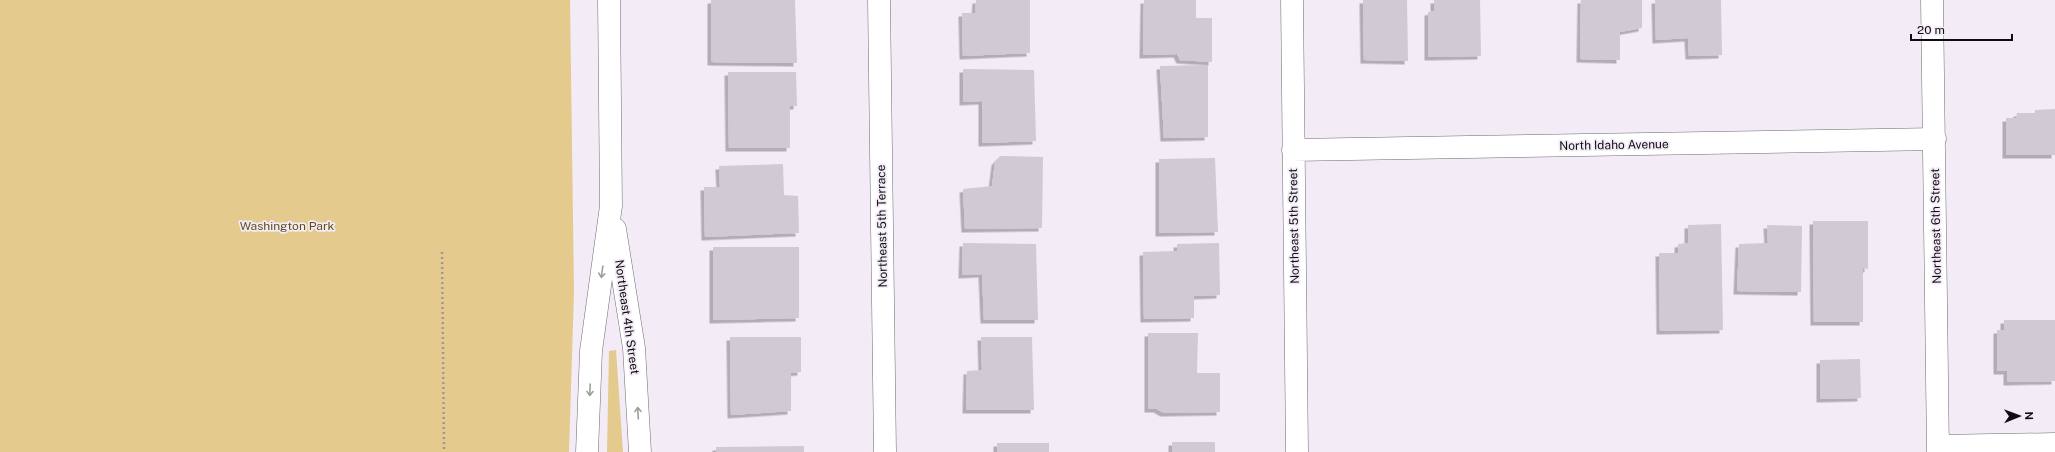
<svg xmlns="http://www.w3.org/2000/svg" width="2055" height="452" font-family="'Public Sans',sans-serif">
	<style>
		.green { fill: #e4ca8d }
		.building { fill: #d1c9d3; filter: url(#shadow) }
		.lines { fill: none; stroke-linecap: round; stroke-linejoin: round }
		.street-casing { stroke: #706972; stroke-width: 23 }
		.secondary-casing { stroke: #706972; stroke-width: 23 }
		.path { stroke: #9d989f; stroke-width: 2.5; stroke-dasharray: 2 3; stroke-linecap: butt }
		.street { stroke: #fff; stroke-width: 22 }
		.secondary { stroke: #fff; stroke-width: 22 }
		.oneway { stroke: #9f9e9f }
		.labels { text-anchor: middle; stroke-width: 3.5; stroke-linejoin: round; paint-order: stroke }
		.street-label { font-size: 12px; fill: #0f0d10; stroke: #f3ebf5 }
		.park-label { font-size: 12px; fill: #5e4c1d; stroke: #f3ebf5 }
	</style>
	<defs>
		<filter id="shadow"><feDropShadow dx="-3.5" dy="3.5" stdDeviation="0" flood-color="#0004"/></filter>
	</defs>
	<rect width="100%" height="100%" fill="#f3ebf5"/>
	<path class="green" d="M0,0H570L574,292L569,452H0Z
		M616,350L623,452H607L609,351Z"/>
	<path class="building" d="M711,0H795L797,63L711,62Z
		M976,0H1030V53L963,56L962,13H975Z
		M1144,0H1196V18H1212V62L1180,60L1177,54L1143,55Z
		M1363,0H1407L1408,61L1364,60Z
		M1434,0H1480L1481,56L1428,57V12L1434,11Z
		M1581,0H1642V28L1620,32V60L1580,59Z
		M1655,0H1721L1722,55L1689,56L1688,38L1656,40Z
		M1208,65V137L1164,138L1160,66Z
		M963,69L1034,70L1036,141L982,143V101L963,102Z
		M728,72H796L797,106H790V148H729Z
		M2055,109V155H2006V118H2016L2017,113H2035V110Z
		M1000,156L1043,157L1042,228L965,229L963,189L992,186L995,162Z
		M1215,158L1218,232L1159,233V159Z
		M783,164L784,195L798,196L799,233L705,237L704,187H720L719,166Z
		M1813,221H1868V269L1863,268V322H1814Z
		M1721,224L1723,330L1660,331L1659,253H1678V244L1688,243V225Z
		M1767,225L1802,226L1801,292L1737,291L1739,244L1768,243Z
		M963,243L1036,244L1038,320H984L982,274L962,275Z
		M1219,243L1220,295L1194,296V318L1144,319L1143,252L1177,251V244Z
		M713,247H799V318L713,320Z
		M2004,320H2055V381L2007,382V371H1997V330H2004Z
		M1148,333H1198L1197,373H1220V412L1164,413L1157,409H1148Z
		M730,337H801V372L791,373V411L731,415Z
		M981,337H1032L1034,410H966L967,371L982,370Z
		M1860,359L1861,398L1820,399V360Z
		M1172,442H1215V452H1172Z
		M997,443H1049V452H997Z
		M804,446V452H716V447Z"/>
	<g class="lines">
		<defs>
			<path id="street" d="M879,0L885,452
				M1292,0L1297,452
				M1932,0L1938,452
				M1293,150L1935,139
				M1938,446L2055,444"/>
			<path id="secondary" d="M615,229L634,348L640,452
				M587,452L591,351L611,206L609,0"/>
		</defs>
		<use href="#street" class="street-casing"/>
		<use href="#secondary" class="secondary-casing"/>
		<path class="path" d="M442,252L444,452"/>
		<use href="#street" class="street"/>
		<use href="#secondary" class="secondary"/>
	</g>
	<defs><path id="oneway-shaft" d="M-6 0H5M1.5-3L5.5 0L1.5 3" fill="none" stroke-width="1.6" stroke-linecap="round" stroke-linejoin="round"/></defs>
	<g class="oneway">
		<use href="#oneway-shaft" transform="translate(602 272) rotate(98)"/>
		<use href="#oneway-shaft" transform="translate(590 390) rotate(92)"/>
		<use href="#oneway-shaft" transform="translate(638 413) rotate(-93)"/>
	</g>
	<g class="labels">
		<g class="street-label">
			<text transform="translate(1614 145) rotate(-1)" y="4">North Idaho Avenue</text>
			<text transform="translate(882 226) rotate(-91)" y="4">Northeast 5th Terrace</text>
			<text transform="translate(1294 226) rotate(-91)" y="4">Northeast 5th Street</text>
			<text transform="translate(1936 226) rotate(-91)" y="4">Northeast 6th Street</text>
			<text transform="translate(627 317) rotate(82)" y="4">Northeast 4th Street</text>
		</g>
		<g class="park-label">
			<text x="287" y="230">Washington Park</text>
		</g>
	</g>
	<g transform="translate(2019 416) rotate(89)" stroke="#f3ebf5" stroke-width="3" paint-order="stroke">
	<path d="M0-3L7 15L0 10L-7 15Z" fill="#0f0d10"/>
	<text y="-6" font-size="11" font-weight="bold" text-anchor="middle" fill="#0f0d10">N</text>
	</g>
	<path d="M1911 34v6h101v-6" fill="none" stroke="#0f0d10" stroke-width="2"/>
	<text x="1917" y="34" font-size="12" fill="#0f0d10" stroke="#f3ebf5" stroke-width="3" paint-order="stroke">20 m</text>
</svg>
